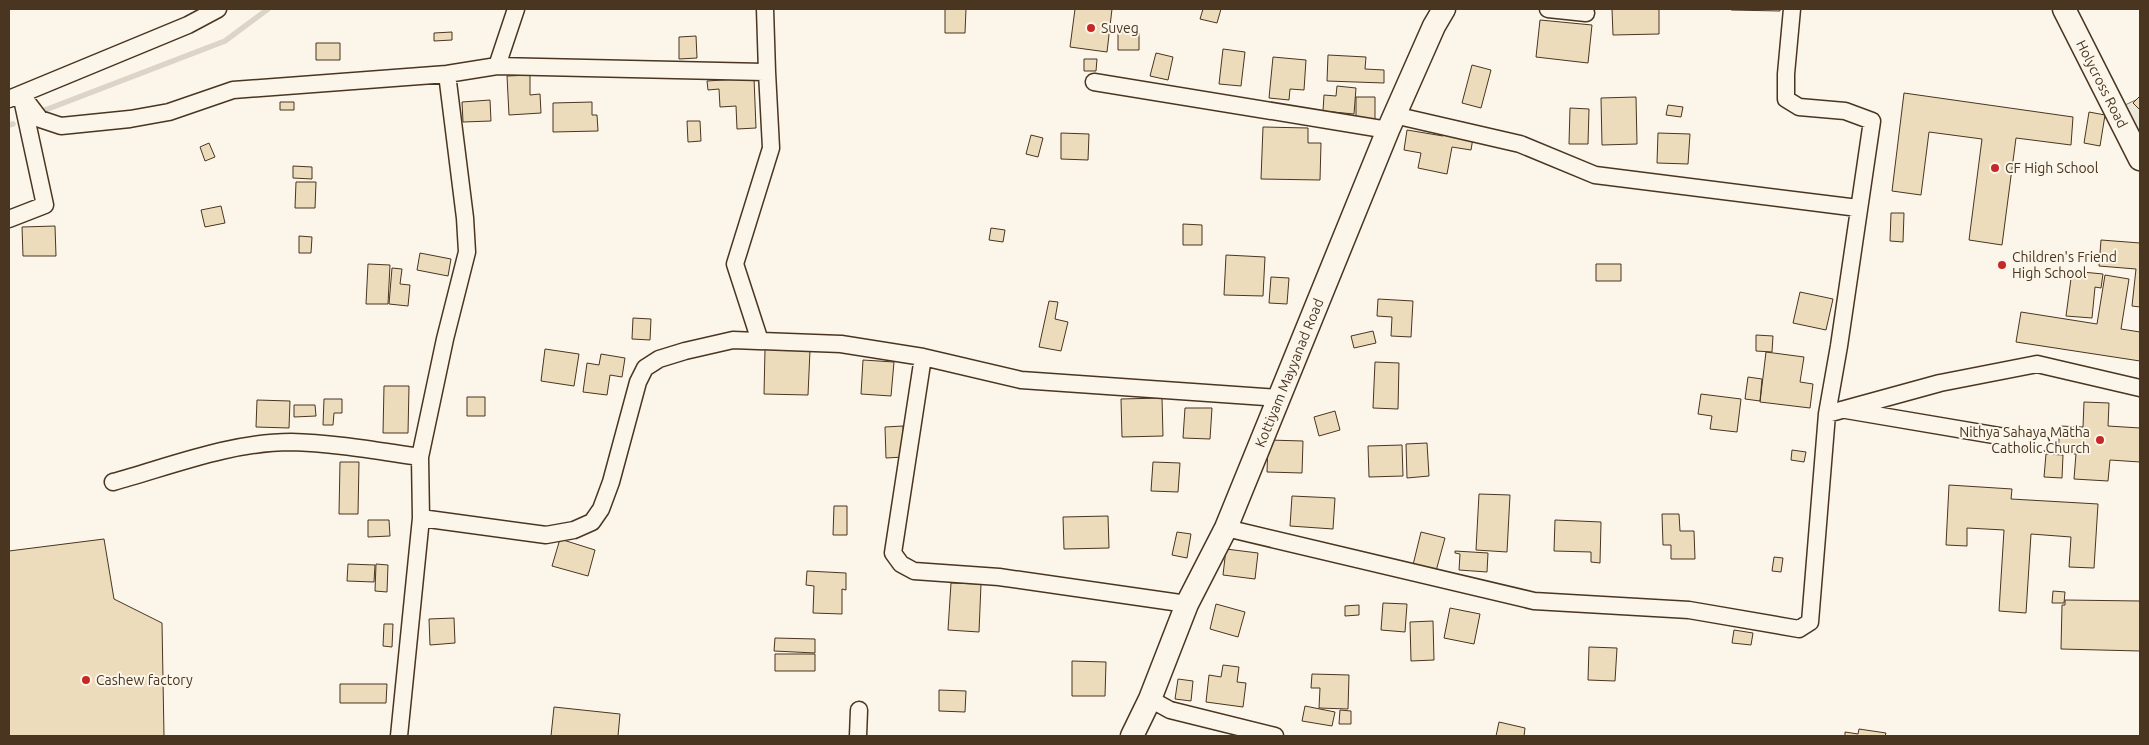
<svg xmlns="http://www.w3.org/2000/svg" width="2149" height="745" font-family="Ubuntu,sans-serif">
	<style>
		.parking { fill: #ede7d9; stroke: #887966 }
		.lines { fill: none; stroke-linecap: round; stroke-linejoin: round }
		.stream { stroke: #dcd4c6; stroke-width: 5.5 }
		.building { fill: #ecdcbc; stroke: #4a3520 }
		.minor-casing { stroke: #4a3520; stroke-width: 19 }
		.secondary-casing { stroke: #4a3520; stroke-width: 25 }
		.minor { stroke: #fbf6e9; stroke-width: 16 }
		.secondary { stroke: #fbf6e9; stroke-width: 22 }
		.poi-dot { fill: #c62828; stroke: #fbf6e9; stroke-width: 2 }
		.labels { text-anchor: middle; stroke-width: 4; stroke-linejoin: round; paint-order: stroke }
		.poi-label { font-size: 14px; fill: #4a3520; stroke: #fbf6e9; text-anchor: start }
		.street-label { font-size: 14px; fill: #4a3520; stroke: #fbf6e9 }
	</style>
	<rect width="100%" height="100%" fill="#fbf6e9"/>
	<path class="parking" d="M2140,98V133L2125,105Z"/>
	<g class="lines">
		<path class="stream" d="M40,112L225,41L268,9
			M9,125L13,124"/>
	</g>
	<path class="building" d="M945,9H966L965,33H945Z
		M1075,9H1112L1107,52L1070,47Z
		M1203,9H1221L1217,23L1200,19Z
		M1612,9H1659V34L1613,35Z
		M1731,9H1780V11L1731,10Z
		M1540,20L1592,25L1588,63L1536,57Z
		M452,32V40L434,41V33Z
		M1118,32L1139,33V50H1118Z
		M696,36L697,58L679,59V37Z
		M316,43H340V60H316Z
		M1223,49L1245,52L1241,86L1219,84Z
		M1156,53L1173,57L1168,80L1150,76Z
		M1328,55L1366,57L1365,69L1384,70V83L1327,81Z
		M1273,57L1306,60L1304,90L1290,89L1289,100L1269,98Z
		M1084,59H1097L1096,71H1084Z
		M1472,65L1491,70L1481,108L1462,103Z
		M530,75V95L540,94L541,113L509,115L507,76Z
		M754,78L756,128L737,129L736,106L720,107L719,89L708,90L707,81Z
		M1337,86L1356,88L1354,114L1323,111L1324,95L1336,96Z
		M1904,93L2073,117L2071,145L2016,138L2002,245L1969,240L1982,139L1929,132L1921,195L1892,191Z
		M2140,96V110L2133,103Z
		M1356,97H1375V119H1356Z
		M1636,97L1637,144L1602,145L1601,98Z
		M490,100L491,121L463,122L462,102Z
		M280,102H294V110H280Z
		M592,102V115H597L598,131L553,132V103Z
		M1668,105L1683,107L1681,117L1666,115Z
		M1570,108L1589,109L1588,144H1569Z
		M2089,112L2105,115L2100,146L2084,143Z
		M687,121H700L701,141L688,142Z
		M1263,127L1308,128V143H1321L1320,180L1261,179Z
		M1407,130L1443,136L1444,133L1473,138L1471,150L1452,147L1447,174L1418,168L1421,153L1404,150Z
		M1061,133L1089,134L1088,160L1061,159Z
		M1658,133L1690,134L1688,164L1657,163Z
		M1031,135L1043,138L1038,157L1026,154Z
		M209,143L215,157L205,161L200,147Z
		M293,166L312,167V179L293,178Z
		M296,182H316L315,208H295Z
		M221,206L225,223L205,227L201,210Z
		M1891,213H1904L1903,242L1890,241Z
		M1183,224L1202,225V245H1183Z
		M55,226L56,256H23L22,227Z
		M991,228L1005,230L1003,242L989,240Z
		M299,236L312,237L311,253H299Z
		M2101,240L2140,243V307L2132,306L2136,269L2099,266Z
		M420,253L451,259L448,276L417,270Z
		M1226,255L1265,257L1263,296L1224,295Z
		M368,264L390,265L388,304H366Z
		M1596,264H1621V281H1596Z
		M392,268L402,269L400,284L410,285L408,306L389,304Z
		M2072,271L2103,274L2101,288L2095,287L2092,318L2066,316Z
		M2105,275L2129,279L2121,329L2140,332V361L2016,342L2021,312L2097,324Z
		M1271,277L1289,278L1287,304L1269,303Z
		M1800,292L1833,299L1826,330L1793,323Z
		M1378,299L1413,301L1411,337L1391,336L1392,317L1377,316Z
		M1049,301L1058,302L1055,319L1068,322L1061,351L1039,347Z
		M633,318L651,319L650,340L632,339Z
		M1373,331L1376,343L1354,348L1351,336Z
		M1756,335L1773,336L1772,352L1756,351Z
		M545,349L579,354L574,386L541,381Z
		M765,349L810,350L808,395L764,394Z
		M1766,352L1804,357L1800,382L1813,384L1810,408L1760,402Z
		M601,354L625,358L622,377L610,375L607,395L583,392L587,363L599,365Z
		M863,360L894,362L891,396L861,394Z
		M1375,362L1399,363L1398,409L1373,408Z
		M1748,377L1762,379L1760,401L1745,399Z
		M384,386H409L408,433H383Z
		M1701,394L1741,399L1737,432L1710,429L1712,416L1698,414Z
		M467,397H485V416H467Z
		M1162,398L1163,436L1122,437L1121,399Z
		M324,399H342V413H334L333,425H323Z
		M257,400L290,401L289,428L256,427Z
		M2084,402L2109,403L2108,426L2140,428V462L2110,460L2108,481L2074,479L2076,454L2058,453L2060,426L2083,427Z
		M294,405H315L316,416L294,417Z
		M1185,408H1212L1210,439L1183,438Z
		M1335,411L1340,430L1319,436L1314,417Z
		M903,426L904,457L886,458L885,427Z
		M1268,440L1303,441L1302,473L1267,472Z
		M1427,443L1429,476L1407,478L1406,444Z
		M1402,445L1403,476L1369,477L1368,446Z
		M1792,450L1806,452L1804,462L1791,460Z
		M2046,454L2063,455L2062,478L2044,477Z
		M340,462H359L358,514H339Z
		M1153,462L1180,463L1178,492L1151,491Z
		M1949,485L2012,489L2011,499L2098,504L2094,568L2069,567L2071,537L2031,534L2026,613L1999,611L2004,530L1967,528V546L1946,545Z
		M1479,494L1510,495L1507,552L1476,550Z
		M1292,496L1335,498L1333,529L1290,526Z
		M834,506H847V535H833Z
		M1662,514H1679L1680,531H1694L1695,559H1671V545H1663Z
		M1108,516L1109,548L1064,549L1063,517Z
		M368,520H389L390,536L368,537Z
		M1555,520L1601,522L1600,563L1591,562V552L1554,551Z
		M1177,532L1191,534L1187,558L1172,555Z
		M1421,532L1445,538L1436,571L1413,565Z
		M104,539L114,599L162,623L164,736H9V551Z
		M560,539L595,550L588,576L552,566Z
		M1226,549L1258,553L1255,579L1223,575Z
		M1455,551L1488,553L1487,572L1459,570L1460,554L1455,553Z
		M1774,557L1783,558L1781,572L1772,571Z
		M348,564L375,565L374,582L347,581Z
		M376,564L388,565L387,592L375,591Z
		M807,571L846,573V590L842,589V614L813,613L814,586L806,585Z
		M951,583L981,584L979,632L948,630Z
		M2053,591L2065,592L2064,603H2052Z
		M2065,600L2140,601V651L2061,649L2062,605H2065Z
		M1383,603L1407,604L1405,632L1381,630Z
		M1216,604L1245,612L1238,637L1210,629Z
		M1359,605V615L1345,616V606Z
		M1450,608L1480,614L1474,644L1444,638Z
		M454,618L455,643L430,645L429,619Z
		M1433,621L1434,660L1411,661L1410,622Z
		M384,624H393L392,647L383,646Z
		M1734,630L1753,633L1751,645L1732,643Z
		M775,638L815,639V653L774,651Z
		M1589,647L1617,648L1615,681L1588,680Z
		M775,654H815V671H775Z
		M1072,661L1106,662L1105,696H1072Z
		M1223,665L1239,667L1237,682L1246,683L1243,707L1206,702L1209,675L1221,677Z
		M1312,674L1349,675L1348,709L1319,708L1320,688H1311Z
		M1178,679L1193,681L1191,701L1175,699Z
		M340,684H387L386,703H340Z
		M939,690L966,691L965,712L939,711Z
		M1305,706L1335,712L1332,726L1302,721Z
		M554,707L620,714L618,736H551Z
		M1340,710L1351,711V724H1339Z
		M1499,722L1525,728L1524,736H1496Z
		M1859,729L1886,733L1885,736H1845V732L1858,734Z"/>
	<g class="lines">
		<defs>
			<path id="minor" d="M1548,9L1586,13
				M497,66L516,9
				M1094,82L1388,130
				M21,94L40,119L61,126L130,119L169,112L233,90L447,74L497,66L767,72L765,9
				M9,99L188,25L218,9
				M1394,115L1520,144L1595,175L1858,208
				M9,219L45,205L22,99
				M760,341L735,264L771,148L767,72
				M923,357L893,553L901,564L914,571L999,577L1187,604
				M1846,410L2041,443
				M1827,414L1940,383L2037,364L2140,388
				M113,482C171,466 231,442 291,442C334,443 378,451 420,457
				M421,518L546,535L574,530L592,522L601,509L611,482L638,382L645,368L659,359L685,351L733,340L841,344L923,357L1021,380L1278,398
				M1226,528L1534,601L1689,610L1799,629L1810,622L1827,414L1839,346L1872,121L1845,111L1799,107L1786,99V74L1792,9
				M1150,699L1170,710L1275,736
				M399,736L421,518L420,457L445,339L467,252L465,218L447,74
				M858,736L859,710"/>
			<g id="secondary">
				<path id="s1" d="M2064,9L2140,159"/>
				<path id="s2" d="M1132,736L1150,699L1187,604L1226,528L1388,130L1434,26L1444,9"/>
			</g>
		</defs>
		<use href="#minor" class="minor-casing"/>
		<use href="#secondary" class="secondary-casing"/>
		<use href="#minor" class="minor"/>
		<use href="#secondary" class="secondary"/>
	</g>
	<g class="poi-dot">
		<circle cx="1091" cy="28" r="5"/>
		<circle cx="1995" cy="168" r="5"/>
		<circle cx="2002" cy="265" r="5"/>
		<circle cx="2100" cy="440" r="5"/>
		<circle cx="86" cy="680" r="5"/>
	</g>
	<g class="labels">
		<g class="poi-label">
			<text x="1101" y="33">Suveg</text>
			<text x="2005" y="173">CF High School</text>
			<text x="2012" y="262">Children's Friend<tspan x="2012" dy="16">High School</tspan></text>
			<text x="2090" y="437" text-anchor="end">Nithya Sahaya Matha<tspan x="2090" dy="16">Catholic Church</tspan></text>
			<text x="96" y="685">Cashew factory</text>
		</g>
		<g class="street-label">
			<text dy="5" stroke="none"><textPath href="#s1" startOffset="84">Holycross Road</textPath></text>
			<text dy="5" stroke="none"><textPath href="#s2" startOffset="396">Kottiyam Mayyanad Road</textPath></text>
		</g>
	</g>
	<rect width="2149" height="745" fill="none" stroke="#4a3520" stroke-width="20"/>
</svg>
